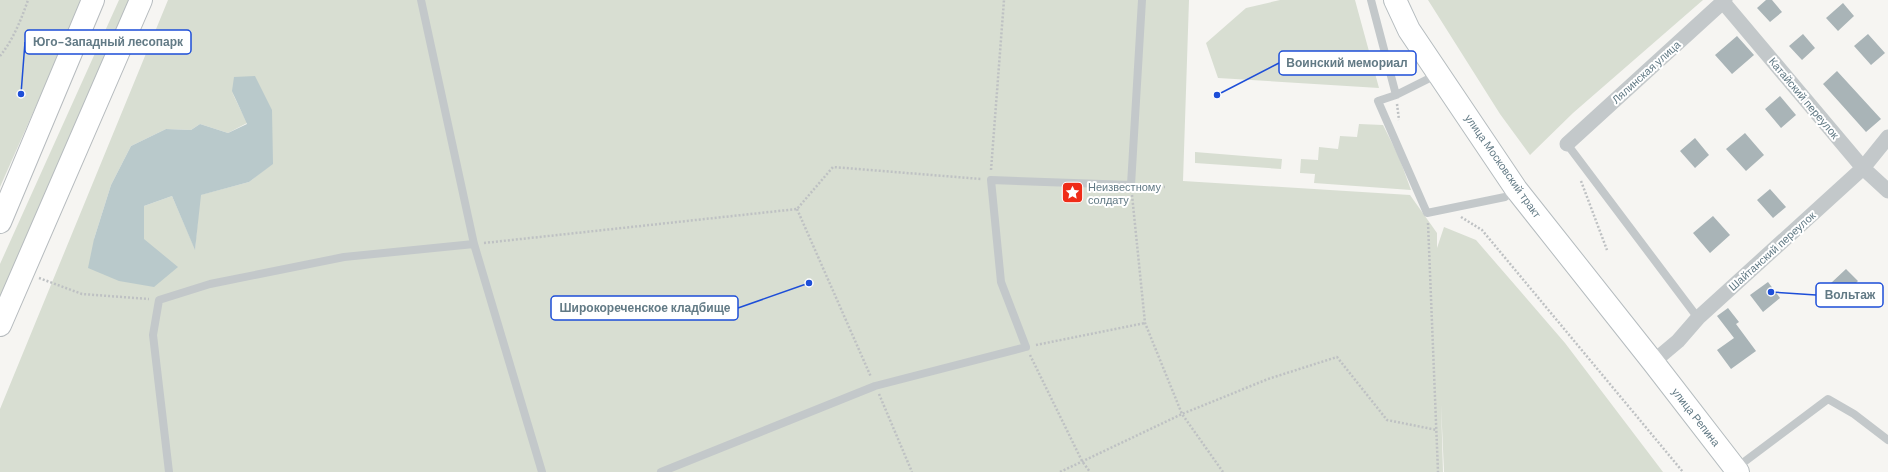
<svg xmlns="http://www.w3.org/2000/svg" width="1888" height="472" font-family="'DM Sans',sans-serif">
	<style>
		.green { fill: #d8ded2; fill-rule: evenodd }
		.water { fill: #b9c9cb }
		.building { fill: #a9b4b7 }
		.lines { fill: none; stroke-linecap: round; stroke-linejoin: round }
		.secondary-casing { stroke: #b5bcbf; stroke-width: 24 }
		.primary-casing { stroke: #b6bbbe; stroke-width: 24 }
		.path { stroke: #bec1c3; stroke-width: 2.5; stroke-dasharray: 2 2; stroke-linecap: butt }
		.lane { stroke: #c3c8ca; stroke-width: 8 }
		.street { stroke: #c3c8ca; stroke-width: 15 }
		.secondary { stroke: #fff; stroke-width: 22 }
		.primary { stroke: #fff; stroke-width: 22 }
		.labels { text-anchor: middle; stroke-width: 4; stroke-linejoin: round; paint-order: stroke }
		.street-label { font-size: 11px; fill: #627a85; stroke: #fff }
		.poi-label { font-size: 11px; fill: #627a85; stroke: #fff; text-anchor: start }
		.leader { fill: none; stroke: #1d4ed8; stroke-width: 1.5 }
		.callout-dot { fill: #1d4ed8; stroke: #fff; stroke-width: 1.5 }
		.callout { fill: #fff; stroke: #1d4ed8; stroke-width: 1.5 }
		.callout-label { font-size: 12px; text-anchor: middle; font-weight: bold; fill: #627a85 }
	</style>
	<rect width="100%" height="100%" fill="#f6f5f2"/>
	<path class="green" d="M0,0H83L0,187Z
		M119,0H134L0,304V264Z
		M168,0H1189L1183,181L1410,195L1437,233V248L1444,227L1476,240L1565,343L1663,472H1444L1441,404L1443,472H0V409ZM232,92L272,164L249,182L200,195L195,249L172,196L144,206V239H94L111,185L131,146L166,129L191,130L200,124L228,133L247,123Z
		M1280,0H1355L1379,88L1218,78L1206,43L1246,8Z
		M1428,0H1703L1573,113L1530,155L1500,114Z
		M1359,124L1383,125L1399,157L1411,190L1314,183L1315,174L1300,173L1301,159L1318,160L1319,147L1338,149L1340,136L1357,137Z
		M1195,152L1282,159L1281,169L1195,163Z"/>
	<path class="water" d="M255,76L272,110L273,164L249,182L201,195L195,250L172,196L144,206V239L178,267L154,287L119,281L88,268L94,239L111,185L131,146L166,129L191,130L200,124L228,133L247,124L232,91L234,77Z"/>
	<path class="building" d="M1766,0H1772L1782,12L1770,22L1757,8Z
		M1843,3L1854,16L1838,31L1826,18Z
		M1803,34L1815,48L1802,60L1789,46Z
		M1868,34L1885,53L1871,65L1854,46Z
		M1737,36L1754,55L1732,74L1715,55Z
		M1837,71L1881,119L1866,132L1823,84Z
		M1780,96L1796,115L1781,128L1765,109Z
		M1745,133L1764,155L1746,171L1726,149Z
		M1695,138L1709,155L1695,168L1680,151Z
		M1770,189L1786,207L1773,218L1757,200Z
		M1713,216L1730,235L1710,253L1693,233Z
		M1846,269L1858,281L1843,296L1831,283Z
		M1768,282L1780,298L1763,312L1750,295Z
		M1728,308L1739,322L1736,324L1756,351L1731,369L1717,350L1734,338L1717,316Z"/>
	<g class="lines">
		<defs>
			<path id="secondary" d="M1395,0L1409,30L1516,189L1653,362L1738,472"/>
			<path id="primary" d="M0,222L93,0
				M0,325L141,0"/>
		</defs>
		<use href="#secondary" class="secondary-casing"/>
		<use href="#primary" class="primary-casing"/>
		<path class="path" d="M0,56C13,40 21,20 28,0
			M1397,104L1399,120
			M991,170L1004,0
			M1581,181L1607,250
			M1140,186L1165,187
			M1132,195L1145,323L1182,414L1223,472
			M797,209L871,377
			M1461,217L1482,230L1683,472
			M1428,223L1438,472
			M484,243L797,209L833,167L981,179
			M39,278L82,294L149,299
			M1036,345L1145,323
			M1030,355L1082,461L1090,472
			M879,394L912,472
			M1060,472L1182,414L1268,379L1337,357L1387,420L1437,430"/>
		<path class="lane" d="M421,0L474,244L542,472
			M1371,0L1396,95
			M1438,74L1396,95L1378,101L1427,213L1505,197L1515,190
			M1567,144L1698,318
			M1736,468L1828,399L1854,414L1888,440
			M169,472L153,335L159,300L210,284L344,257L474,244
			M661,472L875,386L1026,347L1001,282L991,180L1131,185L1142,0"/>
		<path class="street" d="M1723,2L1863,168L1888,191
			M1567,144L1725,0
			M1653,362L1678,341L1698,318L1863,168L1888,137"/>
		<use href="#secondary" class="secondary"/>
		<use href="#primary" class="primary"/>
	</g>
	<defs>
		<symbol id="sight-square" viewBox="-11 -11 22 22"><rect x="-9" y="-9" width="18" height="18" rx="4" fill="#ef2c18" stroke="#fff"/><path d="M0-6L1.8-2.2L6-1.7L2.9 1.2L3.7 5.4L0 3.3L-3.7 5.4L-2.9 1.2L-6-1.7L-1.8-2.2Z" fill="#fff"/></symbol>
	</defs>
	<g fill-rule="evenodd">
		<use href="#sight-square" x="1060" y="180" width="25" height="25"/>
	</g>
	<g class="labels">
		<g class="street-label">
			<text transform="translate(1646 72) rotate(-42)" y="4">Лялинская улица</text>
			<text transform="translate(1804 98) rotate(50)" y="4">Катайский переулок</text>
			<text transform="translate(1503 166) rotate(55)" y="4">улица Московский тракт</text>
			<text transform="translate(1772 251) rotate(-42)" y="4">Шайтанский переулок</text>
			<text transform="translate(1696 417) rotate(52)" y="4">улица Репина</text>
		</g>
		<g class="poi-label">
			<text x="1088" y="191">Неизвестному<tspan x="1088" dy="13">солдату</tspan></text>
		</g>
	</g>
	<path class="leader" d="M21 94L25 42M1217 95L1279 63M1771 292L1816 295M809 283L738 308"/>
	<g class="callout-dot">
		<circle cx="21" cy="94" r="4"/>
		<circle cx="1217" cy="95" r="4"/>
		<circle cx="1771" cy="292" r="4"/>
		<circle cx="809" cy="283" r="4"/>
	</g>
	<g class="callout">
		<rect x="25" y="30" width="166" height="24" rx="4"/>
		<rect x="1279" y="51" width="137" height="24" rx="4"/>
		<rect x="1816" y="283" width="67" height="24" rx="4"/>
		<rect x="551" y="296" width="187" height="24" rx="4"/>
	</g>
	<g class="callout-label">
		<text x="108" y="46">Юго-Западный лесопарк</text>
		<text x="1347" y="67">Воинский мемориал</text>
		<text x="1850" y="299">Вольтаж</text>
		<text x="645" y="312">Широкореченское кладбище</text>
	</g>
</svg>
